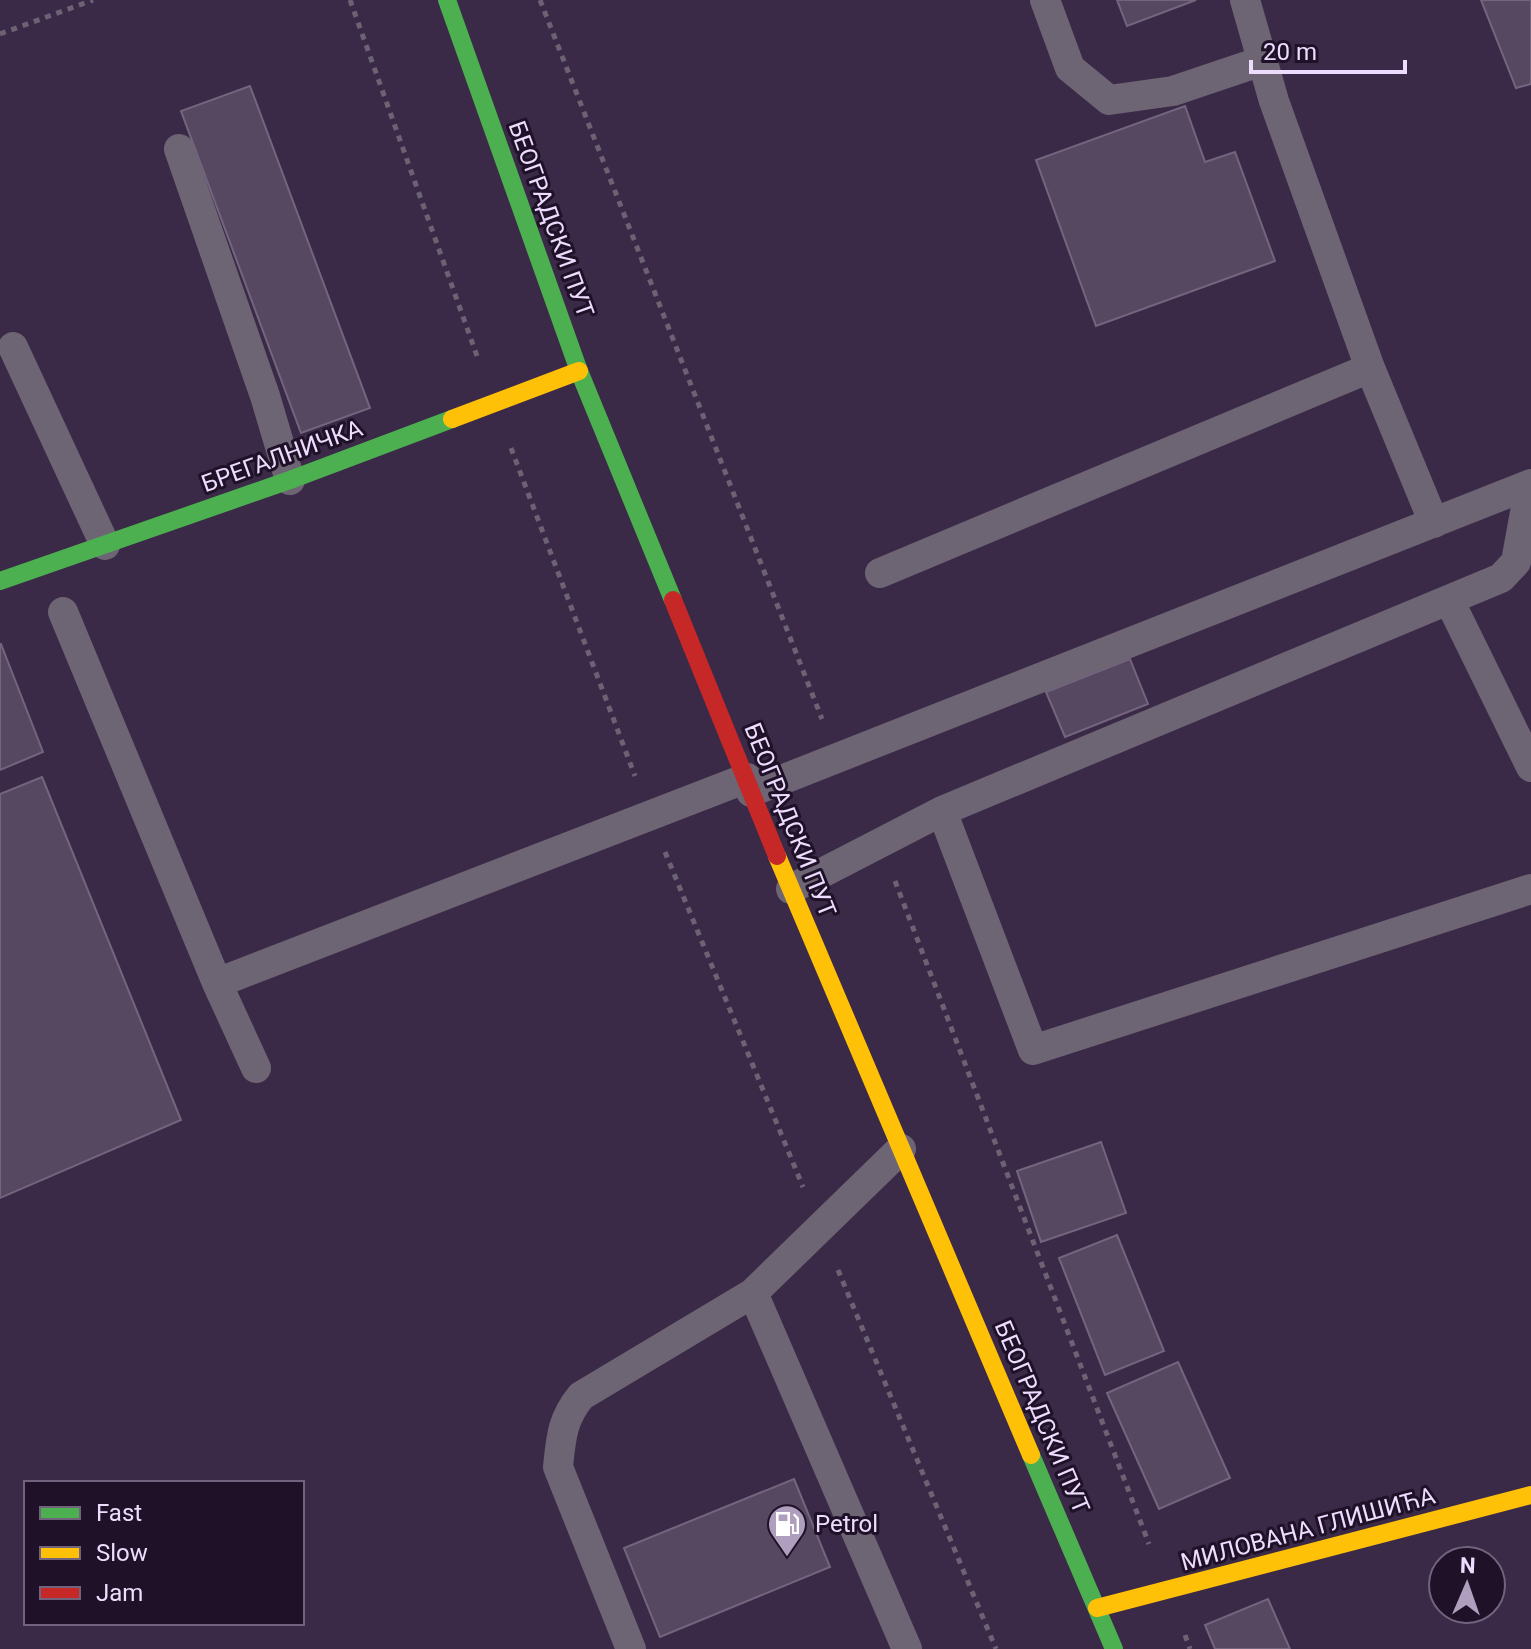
<svg xmlns="http://www.w3.org/2000/svg" width="1531" height="1649" font-family="Roboto,sans-serif">
	<style>
		.building { fill: #574862; stroke: #74657f; stroke-width: 2 }
		.lines { fill: none; stroke-linecap: round; stroke-linejoin: round }
		.path { stroke: #6c6274; stroke-width: 5; stroke-dasharray: 6 6; stroke-linecap: butt }
		.lane { stroke: #6d6574; stroke-width: 30 }
		.fast { stroke: #4caf50; stroke-width: 18 }
		.slow { stroke: #ffc107; stroke-width: 18 }
		.jam { stroke: #c62828; stroke-width: 18 }
		.labels { text-anchor: middle; stroke-width: 6; stroke-linejoin: round; paint-order: stroke }
		.street-label { font-size: 24px; fill: #eedcfe; stroke: #1e1128 }
		.poi-label { font-size: 24px; fill: #eedcfe; stroke: #1e1128; text-anchor: start }
	</style>
	<rect width="100%" height="100%" fill="#3b2a47"/>
	<path class="building" d="M1117,0H1196L1127,26Z
		M1481,0H1531V84L1516,88Z
		M250,86L370,408L301,433L181,111Z
		M1185,106L1205,162L1235,152L1275,261L1096,326L1036,160Z
		M1,644L43,752L0,770V644Z
		M1130,659L1148,704L1065,737L1046,692Z
		M42,777L181,1120L0,1198V794Z
		M1101,1142L1126,1213L1041,1242L1017,1171Z
		M1117,1235L1164,1351L1105,1375L1059,1258Z
		M1178,1362L1230,1478L1159,1509L1107,1393Z
		M794,1479L830,1567L660,1637L624,1548Z
		M1268,1599L1290,1649H1215L1205,1625Z"/>
	<g class="lines">
		<path class="path" d="M350,0L477,356
			M540,0L822,719
			M0,34L93,0
			M511,448L635,776
			M665,852L803,1187
			M895,881L1149,1544
			M838,1270L996,1649
			M1185,1635L1190,1649"/>
		<path class="lane" d="M1045,0L1070,68L1109,100L1173,91L1262,61
			M1245,0L1274,101L1370,368L1434,523
			M179,149L265,396L290,480
			M13,347L105,545
			M880,573L1370,368
			M1449,600L1531,767
			M63,612L217,983L256,1068
			M751,792L1531,484
			M942,811L1033,1050L1531,889
			M791,889L942,811L1501,578L1516,562L1530,485
			M217,983L747,778
			M753,1293L907,1649
			M631,1649L558,1467C561,1438 562,1419 581,1396L753,1293L901,1149"/>
		<path class="fast" d="M447,0L579,371L673,600
			M0,581L290,480L452,419
			M1031,1455L1114,1649"/>
		<path class="slow" d="M452,419L579,371
			M777,856L1031,1455
			M1097,1608L1531,1495"/>
		<path class="jam" d="M673,600L777,856"/>
	</g>
	<defs>
		<symbol id="fuel-pin" viewBox="-11 -11 22 30"><path d="M0 17L-7.5 6A9.5 9.5 0 1 1 7.5 6Z" fill="#af9ebe" stroke="#1e1128"/><path d="M-5.5-6h7V0h2V4h1.3V-2.5L3-4.5l.8-.8L6-3V5H2.5V1h-1V6h-7ZM-4.2-4.7v3.2H.2V-4.7Z" fill="#fff"/></symbol>
	</defs>
	<g fill-rule="evenodd">
		<use href="#fuel-pin" x="765" y="1502" width="44" height="60"/>
	</g>
	<g class="labels">
		<g class="street-label">
			<text transform="translate(551 219) rotate(70)" y="8">БЕОГРАДСКИ ПУТ</text>
			<text transform="translate(282 456) rotate(-20)" y="8">БРЕГАЛНИЧКА</text>
			<text transform="translate(790 820) rotate(68)" y="8">БЕОГРАДСКИ ПУТ</text>
			<text transform="translate(1042 1417) rotate(67)" y="8">БЕОГРАДСКИ ПУТ</text>
			<text transform="translate(1308 1529) rotate(-15)" y="8">МИЛОВАНА ГЛИШИЋА</text>
		</g>
		<g class="poi-label">
			<text x="815" y="1532">Petrol</text>
		</g>
	</g>
	<rect x="24" y="1481" width="280" height="144" fill="#1e1128" stroke="#71627e" stroke-width="2"/>
	<rect x="40" y="1507" width="40" height="12" fill="#4caf50" stroke="#71627e" stroke-width="2"/>
	<text x="96" y="1521" font-size="24" fill="#eedcfe">Fast</text>
	<rect x="40" y="1547" width="40" height="12" fill="#ffc107" stroke="#71627e" stroke-width="2"/>
	<text x="96" y="1561" font-size="24" fill="#eedcfe">Slow</text>
	<rect x="40" y="1587" width="40" height="12" fill="#c62828" stroke="#71627e" stroke-width="2"/>
	<text x="96" y="1601" font-size="24" fill="#eedcfe">Jam</text>
	<g transform="translate(1467 1585) rotate(2)"><circle r="38" fill="#1e1128" stroke="#71627e" stroke-width="2"/>
	<path d="M0-6L14 30L0 20L-14 30Z" fill="#af9ebe"/>
	<text y="-12" font-size="22" font-weight="bold" text-anchor="middle" fill="#eedcfe">N</text>
	</g>
	<path d="M1251 60v12h154v-12" fill="none" stroke="#eedcfe" stroke-width="4"/>
	<text x="1263" y="60" font-size="24" fill="#eedcfe" stroke="#1e1128" stroke-width="6" paint-order="stroke">20 m</text>
</svg>
